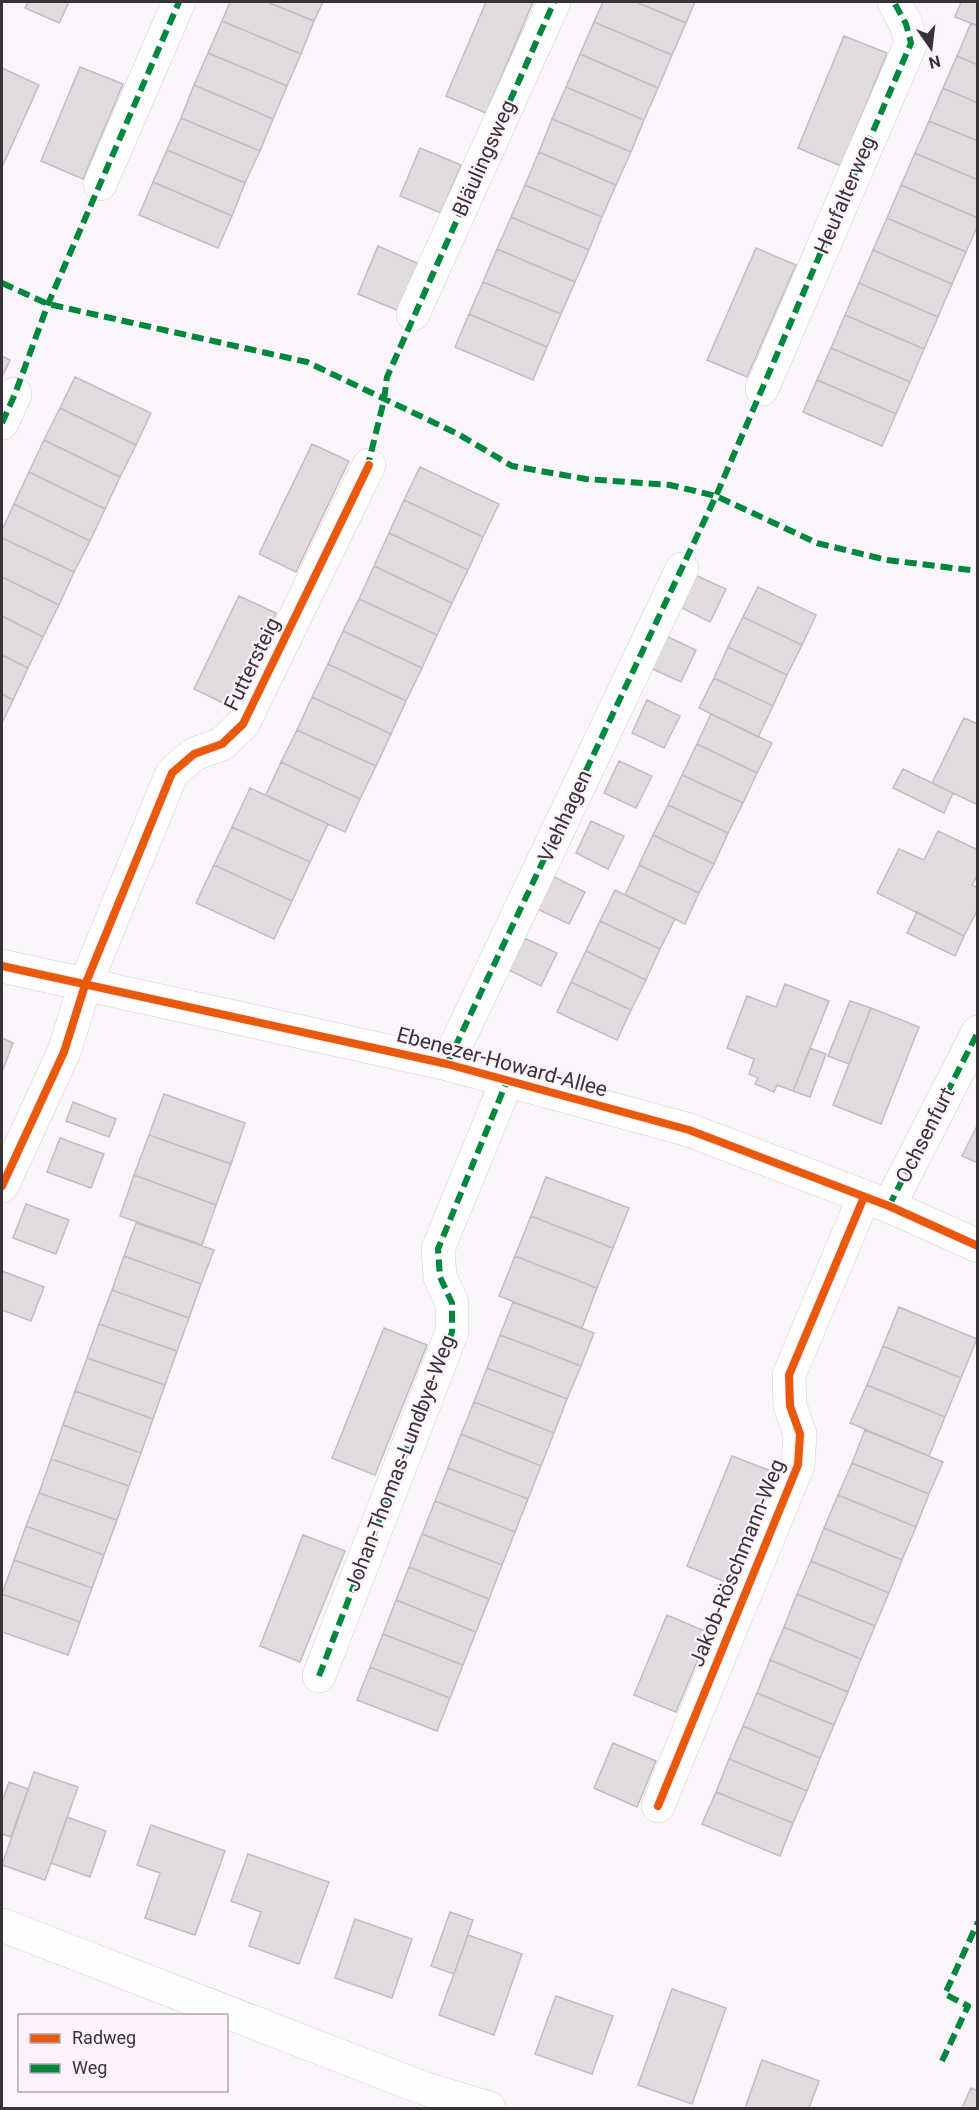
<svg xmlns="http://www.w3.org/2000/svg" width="979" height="2110" font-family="Roboto,sans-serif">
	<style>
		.building { fill: #dfdbdf; stroke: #c1bdc1; stroke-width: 1.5 }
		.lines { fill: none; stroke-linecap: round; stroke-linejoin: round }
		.street-casing { stroke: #d3ced3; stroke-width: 34 }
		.street { stroke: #fefefe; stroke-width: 33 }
		.quiet { stroke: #00873e; stroke-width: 6; stroke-dasharray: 12 6; stroke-linecap: butt }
		.cycleway-casing { stroke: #fdf2fc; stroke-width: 11 }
		.cycleway { stroke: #e8590c; stroke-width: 8 }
		.labels { text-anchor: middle; stroke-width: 4.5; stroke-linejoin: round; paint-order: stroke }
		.street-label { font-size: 21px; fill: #373337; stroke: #fdf2fc }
	</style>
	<rect width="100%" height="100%" fill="#faf5fa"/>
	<path class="building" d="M28,2H69L59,23L25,8Z
		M230,2H267L314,21L301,54L222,21Z
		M267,2H323L314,21Z
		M486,2H533L486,113L446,96Z
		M603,2H636L686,23L672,55L594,22Z
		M636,2H695L686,23Z
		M961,2H978V26L955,17Z
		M222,21L301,54L287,86L208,53Z
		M594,22L672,55L658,88L580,54Z
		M971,23L978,26V65L957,56Z
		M844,36L887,53L841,166L798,148Z
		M208,53L287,86L273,119L194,85Z
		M580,54L658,88L644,120L566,87Z
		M957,56L978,65V103L943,88Z
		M80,67L123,84L83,179L41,161Z
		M2,68L39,85L2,167Z
		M194,85L273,119L260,151L181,118Z
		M566,87L644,120L631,152L552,119Z
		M943,88L978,103V141L929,121Z
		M181,118L260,151L245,183L167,150Z
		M552,119L631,152L616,185L539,152Z
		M929,121L978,141V180L915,153Z
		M420,148L461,165L441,213L400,196Z
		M167,150L245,183L232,216L153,182Z
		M539,152L616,185L602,217L525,185Z
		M915,153L978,180V218L901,185Z
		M153,182L232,216L218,248L139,215Z
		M525,185L602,217L589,250L511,217Z
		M901,185L978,218V225L966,252L887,218Z
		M511,217L589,250L575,282L497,249Z
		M887,218L966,252L952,284L873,250Z
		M378,246L419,264L399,311L358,294Z
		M756,248L796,265L747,377L707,360Z
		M497,249L575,282L561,314L483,282Z
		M873,250L952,284L938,317L859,283Z
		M483,282L561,314L547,347L469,314Z
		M859,283L938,317L924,349L845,315Z
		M469,314L547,347L533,380L455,347Z
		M845,315L924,349L910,382L831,348Z
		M831,348L910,382L896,414L817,380Z
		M2,356L10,360L2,377Z
		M75,377L151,413L136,445L60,408Z
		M817,380L896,414L882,446L803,412Z
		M60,408L136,445L120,477L44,440Z
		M44,440L120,477L105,509L29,472Z
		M312,444L349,461L296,572L259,554Z
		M420,467L499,504L483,537L404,500Z
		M29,472L105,509L90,541L14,504Z
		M404,500L483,537L468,570L389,533Z
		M14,504L90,541L74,572L2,538V530Z
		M389,533L468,570L452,603L374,566Z
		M2,538L74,572L59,605L2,577Z
		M374,566L452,603L437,635L359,599Z
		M693,574L726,589L710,622L678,606Z
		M2,577L59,605L43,637L2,616Z
		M758,587L816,615L802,645L743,617Z
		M239,596L276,613L231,707L194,689Z
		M359,599L437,635L422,668L343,631Z
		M2,616L43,637L28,668L2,655Z
		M743,617L802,645L787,675L728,647Z
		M343,631L422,668L406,701L328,664Z
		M664,635L696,650L681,682L648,667Z
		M728,647L787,675L773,706L714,678Z
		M2,655L28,668L13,700L2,694Z
		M328,664L406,701L391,734L312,697Z
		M714,678L773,706L758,737L699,708Z
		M2,694L13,700L2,723Z
		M312,697L391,734L376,766L297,730Z
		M647,700L680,716L664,748L632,733Z
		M711,714L772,743L757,773L697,744Z
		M964,718L978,724V805L932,783Z
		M297,730L376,766L360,799L281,762Z
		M697,744L757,773L743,803L682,775Z
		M619,761L652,776L636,808L604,793Z
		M281,762L360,799L345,832L266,795Z
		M903,769L953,793L944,813L893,788Z
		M682,775L743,803L728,833L668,805Z
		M250,788L328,824L310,862L232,827Z
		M668,805L728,833L714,864L653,835Z
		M591,821L624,836L608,869L576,853Z
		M232,827L310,862L292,901L214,865Z
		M938,831L978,850V874L972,885L978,888V909L964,936L877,893L899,849L924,860Z
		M653,835L714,864L699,893L639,865Z
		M214,865L292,901L274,939L196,903Z
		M639,865L699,893L685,924L625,895Z
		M552,876L585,892L569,924L537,909Z
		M615,890L675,919L660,949L600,921Z
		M917,912L964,936L955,956L907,933Z
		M600,921L660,949L646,980L586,951Z
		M524,938L557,953L541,986L509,970Z
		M586,951L646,980L631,1010L571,982Z
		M571,982L631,1010L617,1040L557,1012Z
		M785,984L829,1001L793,1091L777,1085L774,1092L755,1084L758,1078L749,1074L754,1059L727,1048L747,996L776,1007Z
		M850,1001L871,1008L849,1064L828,1056Z
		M871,1008L919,1027L881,1124L833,1105Z
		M2,1038L13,1043L2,1072Z
		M810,1048L826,1054L810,1097L793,1091Z
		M164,1094L245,1123L231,1164L149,1135Z
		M73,1102L116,1119L109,1137L66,1121Z
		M978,1124V1163L962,1156Z
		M149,1135L231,1164L216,1205L134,1175Z
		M60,1138L104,1154L91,1188L47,1172Z
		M134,1175L216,1205L202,1245L120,1216Z
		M546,1177L629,1208L613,1248L531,1216Z
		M26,1204L69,1220L56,1254L13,1238Z
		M531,1216L613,1248L597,1288L515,1256Z
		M136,1223L214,1250L201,1284L124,1256Z
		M124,1256L201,1284L189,1318L112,1290Z
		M515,1256L597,1288L582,1328L499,1296Z
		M2,1271L44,1287L31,1321L2,1310Z
		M112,1290L189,1318L177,1351L99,1324Z
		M513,1302L594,1333L581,1366L500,1335Z
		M899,1307L977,1339L961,1378L883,1346Z
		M99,1324L177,1351L165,1385L87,1358Z
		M384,1328L427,1345L375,1475L332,1458Z
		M500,1335L581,1366L567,1399L487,1368Z
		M883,1346L961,1378L945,1417L867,1385Z
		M87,1358L165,1385L153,1419L75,1391Z
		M487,1368L567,1399L554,1433L474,1402Z
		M867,1385L945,1417L929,1456L850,1423Z
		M75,1391L153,1419L141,1453L63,1425Z
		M474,1402L554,1433L541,1466L461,1434Z
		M63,1425L141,1453L129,1486L51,1459Z
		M865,1430L943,1462L929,1494L852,1463Z
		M461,1434L541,1466L528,1499L448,1468Z
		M732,1456L774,1472L728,1583L687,1566Z
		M51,1459L129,1486L117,1520L39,1493Z
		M852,1463L929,1494L916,1527L838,1495Z
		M448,1468L528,1499L515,1532L435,1501Z
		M39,1493L117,1520L104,1555L26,1526Z
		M838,1495L916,1527L902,1560L824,1528Z
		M435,1501L515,1532L502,1565L422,1534Z
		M26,1526L104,1555L92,1588L14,1560Z
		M824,1528L902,1560L889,1593L811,1561Z
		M422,1534L502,1565L489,1599L409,1567Z
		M303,1535L345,1551L300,1662L260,1646Z
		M14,1560L92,1588L80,1622L2,1594Z
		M811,1561L889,1593L875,1626L797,1594Z
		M409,1567L489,1599L476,1632L396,1600Z
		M2,1594L80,1622L68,1655L2,1632Z
		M797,1594L875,1626L861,1659L784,1627Z
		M396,1600L476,1632L463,1665L383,1634Z
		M667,1615L709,1633L676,1712L634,1695Z
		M784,1627L861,1659L848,1692L770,1660Z
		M383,1634L463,1665L450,1698L370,1667Z
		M770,1660L848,1692L834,1725L757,1693Z
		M370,1667L450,1698L437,1731L357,1700Z
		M757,1693L834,1725L820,1758L743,1726Z
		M743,1726L820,1758L807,1791L729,1759Z
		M613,1743L656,1761L637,1807L594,1788Z
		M729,1759L807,1791L793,1823L716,1792Z
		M34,1772L78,1787L45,1880L2,1865Z
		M9,1782L28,1789L11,1837L2,1834V1802Z
		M716,1792L793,1823L780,1856L702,1824Z
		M67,1817L106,1831L90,1877L51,1863Z
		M151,1825L225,1851L195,1935L145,1918L160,1873L137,1865Z
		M248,1854L329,1882L299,1964L249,1946L261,1912L231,1901Z
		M450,1912L473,1920L454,1974L431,1966Z
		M355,1919L412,1939L392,1998L335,1978Z
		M468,1935L522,1954L494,2035L439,2015Z
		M672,1989L726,2008L692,2104L638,2085Z
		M556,1996L613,2016L592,2074L535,2054Z
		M762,2060L819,2081L809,2108H745Z
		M971,2088L978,2091V2108H962Z"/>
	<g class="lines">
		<defs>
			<path id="street" d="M100,184L179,2
				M413,314L554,2
				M762,389L911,43L906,24L894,2
				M2,423L15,394
				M2,966L447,1064L689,1130L889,1206L978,1246
				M447,1064L682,569
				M2,1186L64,1052L85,985L172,773L194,754L222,744L243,724L369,465
				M889,1206L978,1032
				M319,1676L452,1332V1303L440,1277L438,1249L507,1081
				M658,1806L798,1465L800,1434L790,1406L789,1375L864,1197
				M2,1925L423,2088L489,2108"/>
		</defs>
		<use href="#street" class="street-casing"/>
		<use href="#street" class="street"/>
		<path class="quiet" d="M2,283L48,304L307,362L458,434L512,466L586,479L670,485L716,496L817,543L887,560L978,571
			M2,423L15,394L48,304L179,2
			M367,469L384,400L387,377L554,2
			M447,1064L716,496L911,43L906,24L894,2
			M889,1206L978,1032
			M319,1676L452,1332V1303L440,1277L438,1249L507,1081
			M942,2061L968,2006L945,1994L978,1922"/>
		<defs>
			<path id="cycleway" d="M2,966L447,1064L689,1130L889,1206L978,1246
				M2,1186L64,1052L85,985L172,773L194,754L222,744L243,724L369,465
				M658,1806L798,1465L800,1434L790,1406L789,1375L864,1197"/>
		</defs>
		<use href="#cycleway" class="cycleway-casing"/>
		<use href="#cycleway" class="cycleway"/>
	</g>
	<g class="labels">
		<g class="street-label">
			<text transform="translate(484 158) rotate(-66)" y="7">Bläulingsweg</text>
			<text transform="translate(845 195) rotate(-67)" y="7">Heufalterweg</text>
			<text transform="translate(252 664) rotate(-64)" y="7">Futtersteig</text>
			<text transform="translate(565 816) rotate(-65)" y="7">Viehhagen</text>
			<text transform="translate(502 1062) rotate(15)" y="7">Ebenezer-Howard-Allee</text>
			<text transform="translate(925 1135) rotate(-63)" y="7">Ochsenfurt</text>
			<text transform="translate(400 1463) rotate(-69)" y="7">Johan-Thomas-Lundbye-Weg</text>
			<text transform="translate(737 1563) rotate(-68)" y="7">Jakob-Röschmann-Weg</text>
		</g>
	</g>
	<rect width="979" height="2110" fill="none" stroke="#373337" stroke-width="6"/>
	<rect x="18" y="2014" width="210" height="78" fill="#fdf2fc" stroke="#aea6ad" stroke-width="1.5"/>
	<rect x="30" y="2034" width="30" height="9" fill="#e8590c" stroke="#aea6ad" stroke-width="1.5"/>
	<text x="72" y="2044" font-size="18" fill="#373337">Radweg</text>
	<rect x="30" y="2064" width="30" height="9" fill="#00873e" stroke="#aea6ad" stroke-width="1.5"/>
	<text x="72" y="2074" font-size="18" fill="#373337">Weg</text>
	<g transform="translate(931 48) rotate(166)" stroke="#fdf2fc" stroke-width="4.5" paint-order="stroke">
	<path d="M0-4.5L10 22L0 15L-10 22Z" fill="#373337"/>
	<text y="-9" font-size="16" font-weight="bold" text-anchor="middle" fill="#373337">N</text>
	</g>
</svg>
